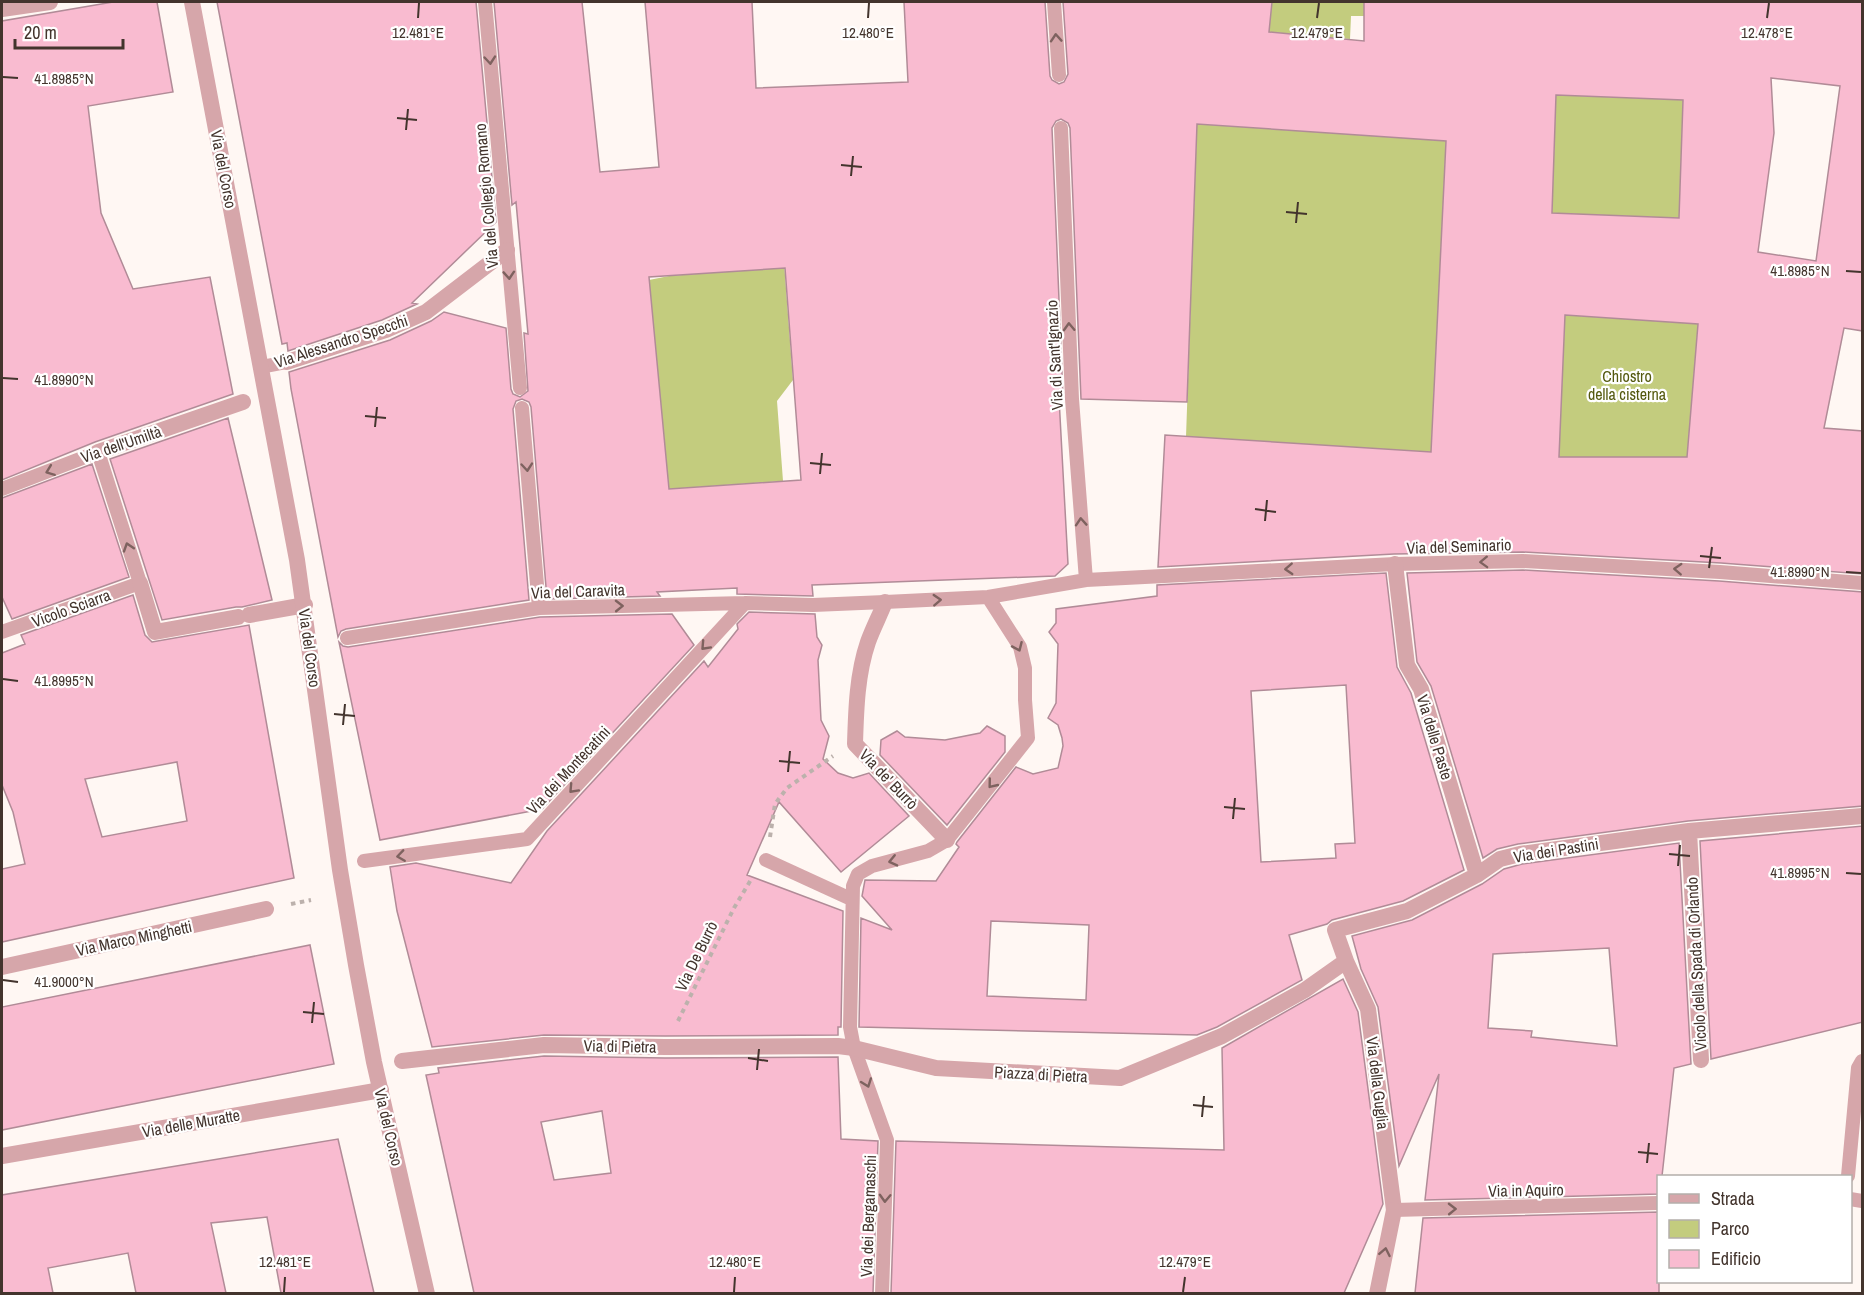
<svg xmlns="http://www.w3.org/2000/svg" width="1864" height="1295" font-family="'Archivo Narrow',sans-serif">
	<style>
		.green { fill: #c3cc7e }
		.building { fill: #f9bbd0; stroke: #b18b97; stroke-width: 1.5; fill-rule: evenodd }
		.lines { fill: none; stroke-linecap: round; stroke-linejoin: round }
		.path { stroke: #bcb1ac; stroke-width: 4; stroke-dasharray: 4.5 4.5; stroke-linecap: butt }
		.service { stroke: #d6a6aa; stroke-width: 14 }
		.pedestrian { stroke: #d6a6aa; stroke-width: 16 }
		.minor { stroke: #d6a6aa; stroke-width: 16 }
		.oneway { stroke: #7e625f }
		.ticks { fill: none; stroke: #43342d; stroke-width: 2 }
		.labels { text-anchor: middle; stroke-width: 4.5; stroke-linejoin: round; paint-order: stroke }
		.street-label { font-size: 16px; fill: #43342d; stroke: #fff }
		.park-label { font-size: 16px; fill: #54590f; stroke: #fff }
		.ticks-label { font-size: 15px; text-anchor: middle; fill: #43342d; stroke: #fff; stroke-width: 4.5; stroke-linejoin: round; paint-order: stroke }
	</style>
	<rect width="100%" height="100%" fill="#fff7f3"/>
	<path class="green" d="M1272,2L1364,3V16H1351L1350,39L1269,32Z
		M1556,95L1683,100L1679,218L1552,213Z
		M1197,124L1446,141L1431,452L1186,437Z
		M783,249L793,380L777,401L783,481L669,489L649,280L669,276L748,270Z
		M1565,315L1698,324L1687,457H1559Z"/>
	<path class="building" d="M113,2H157L173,92L88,106L101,213L133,289L210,277L233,394L95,442L2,480V21Z
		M217,2H476L496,222L412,303L417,304L382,320L288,351L287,343L282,344Z
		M494,2H582L600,172L659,167L645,2H752L756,88L908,82L904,2H1045L1050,76L1052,80L1059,84L1064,82L1068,74L1063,2H1272L1269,32L1364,41V2H1863V331L1844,328L1824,428L1863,431V574L1721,563L1523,552L1394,554L1158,567L1165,435L1431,452L1446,141L1197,124L1187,402L1081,399L1070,128L1068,123L1061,119L1056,121L1052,128L1063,398H1059L1068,564L1055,576L812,585L813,596L737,594V588L657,592L660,596L547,599L531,407L529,402L522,399L516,401L513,409L529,600L346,629L341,631L338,637L291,389L289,372L390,340L431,321L444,312L506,328L511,389L513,394L520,397L528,391L524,333L528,334L516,202L512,205ZM1771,78L1840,86L1816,261L1758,252L1774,133ZM1556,95L1683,100L1679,218L1552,213ZM785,268L801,480L669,489L649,277ZM1565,315L1698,324L1687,457H1559Z
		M228,418L272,600L242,607H236L162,620L110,459Z
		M92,464L129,577L12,619L2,597V498Z
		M1523,570L1719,581L1863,592V806L1688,821L1518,844L1497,849L1483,858L1431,686L1417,662L1407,573Z
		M1386,573L1397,667L1411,693L1464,870L1403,901L1332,920L1327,924L1289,935L1302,980L1217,1027L1197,1035L859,1027L861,918L892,930L862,896L865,880L936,881L959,847L956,844L957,842L1016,767L1033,774L1058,768L1063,746L1062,738L1058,725L1048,718L1056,703L1058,644L1049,632L1056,623V609L1157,596V585ZM1346,685L1355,843L1335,844L1336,858L1261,862L1251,691ZM991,921L1089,925L1086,1000L987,996Z
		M133,595L145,635L152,642L249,625L294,878L2,942V869L25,864L13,812L2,785V653L25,644L21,635ZM177,762L187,821L102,837L85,779Z
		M749,612L815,614L817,637L822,645L818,660L821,720L829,736L823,759L838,773L853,778L869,773L909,816L841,872L779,802L747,875L843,911L841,1027H838V1035L665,1036L544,1035L432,1047L397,911L390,867L416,863L511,883L547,831L704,661L708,667L738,629L737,624Z
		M672,614L694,645L542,809L380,840L339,642L343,646L348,647L540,617Z
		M987,726L1005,736V752L947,825L880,755L881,740L897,731L905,737L945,740L980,733Z
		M1863,826V1022L1711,1059L1700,841Z
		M1679,843L1691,1064L1674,1068L1662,1176H1659V1194L1425,1200L1439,1074L1399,1166L1378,1007L1361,969L1352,936L1412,920L1482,884L1504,869L1522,864ZM1609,948L1617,1046L1531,1037L1532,1031L1488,1028L1493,954Z
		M310,945L334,1064L2,1130V1007Z
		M1343,979L1358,1012L1383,1204L1344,1293H891L896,1141L1224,1150L1222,1048Z
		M544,1056L665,1058L838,1057L841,1139L878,1141L873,1293H474L426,1075L439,1073L438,1068ZM602,1111L611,1173L554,1180L541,1122Z
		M338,1139L374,1293H281L267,1217L211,1223L226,1293H136L128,1253L48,1268L53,1293H2V1195Z
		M1659,1212V1293H1415L1423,1218Z"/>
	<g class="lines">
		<path class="path" d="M770,837L775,804L787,788L833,756
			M291,904L311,900
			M678,1021L734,908L752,878"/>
		<path class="service" d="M485,2L520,388
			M1054,2L1059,75
			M1061,128L1072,399L1086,580
			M261,367L287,362
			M522,408L539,608
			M2,489L98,452L140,583L2,632
			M347,638L539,608L745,603L813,605L885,602L988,597L1086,580L1395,564L1523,561L1720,572L1862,583
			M766,860L851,899
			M364,861L527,839L745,603
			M1848,1176L1858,1068L1862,1061
			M1850,1199L1862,1201
			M1394,1210L1658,1203
			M882,1294L887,1140L854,1048L850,1027L853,886L858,874L872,866L928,851L947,840L1028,738L1025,700V668L1020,647L988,597"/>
		<path class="pedestrian" d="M287,362L386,330L426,312L507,250
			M98,452L243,402
			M1395,564L1407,665L1421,689L1477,875
			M140,583L155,632L238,617
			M885,602C880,615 873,628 868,642C857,674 856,710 855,744L947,840
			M249,615L305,605
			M1689,831L1701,1060
			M1346,961L1368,1009L1394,1210
			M402,1061L544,1045L665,1047L838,1046L854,1048L936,1068L1120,1078L1222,1036L1305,990L1346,961L1335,930L1407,911L1477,875L1500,859L1520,854L1689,831L1862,816
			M2,1156L381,1090"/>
		<path class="minor" d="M192,2L297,560L340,870L356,965L374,1062L427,1294
			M2,9L50,2
			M2,967L266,909
			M1377,1294L1394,1210"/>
	</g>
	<defs><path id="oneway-chevron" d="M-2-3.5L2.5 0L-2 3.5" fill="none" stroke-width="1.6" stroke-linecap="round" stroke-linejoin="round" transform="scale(1.5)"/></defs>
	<g class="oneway">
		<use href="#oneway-chevron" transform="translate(1056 38) rotate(-94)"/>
		<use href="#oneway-chevron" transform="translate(490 60) rotate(85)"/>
		<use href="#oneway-chevron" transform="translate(509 275) rotate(86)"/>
		<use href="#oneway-chevron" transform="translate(1069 327) rotate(-92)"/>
		<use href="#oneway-chevron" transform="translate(527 467) rotate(85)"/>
		<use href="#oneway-chevron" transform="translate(50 471) rotate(159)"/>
		<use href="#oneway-chevron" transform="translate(1081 522) rotate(-94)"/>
		<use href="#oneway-chevron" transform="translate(128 547) rotate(-108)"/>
		<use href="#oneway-chevron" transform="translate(1484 562) rotate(178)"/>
		<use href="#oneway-chevron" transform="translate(1289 569) rotate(177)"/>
		<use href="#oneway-chevron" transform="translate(1678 569) rotate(-177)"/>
		<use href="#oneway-chevron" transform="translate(937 600) rotate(-3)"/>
		<use href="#oneway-chevron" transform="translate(619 606) rotate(-1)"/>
		<use href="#oneway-chevron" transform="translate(705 646) rotate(133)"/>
		<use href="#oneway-chevron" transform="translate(1018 647) rotate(66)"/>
		<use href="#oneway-chevron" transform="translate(992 784) rotate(129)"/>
		<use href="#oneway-chevron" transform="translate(573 789) rotate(133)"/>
		<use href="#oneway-chevron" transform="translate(401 856) rotate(172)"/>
		<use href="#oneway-chevron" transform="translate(893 861) rotate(167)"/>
		<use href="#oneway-chevron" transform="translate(867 1083) rotate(70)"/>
		<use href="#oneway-chevron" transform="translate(885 1198) rotate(92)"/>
		<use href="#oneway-chevron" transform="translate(1452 1209) rotate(-1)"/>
		<use href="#oneway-chevron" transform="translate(1385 1252) rotate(-79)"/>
	</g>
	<path class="ticks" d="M418,18L419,3M868,18L869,3M1317,18L1319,3M1767,18L1769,3M3,77L18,78M397,118L417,120M406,130L408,109M841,165L862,167M851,176L853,156M1286,212L1307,214M1296,223L1298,202M1846,271L1861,272M3,378L18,379M365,416L386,418M375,427L377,407M810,463L831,465M820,474L822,453M1255,509L1276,512M1265,521L1267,500M1700,556L1721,558M1709,568L1712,547M1846,572L1861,573M3,679L18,681M334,714L355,716M343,725L345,704M779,761L800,763M788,772L790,751M1224,807L1245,809M1233,819L1235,798M1669,854L1690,856M1678,866L1680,845M1846,873L1861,874M3,980L18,982M303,1012L324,1014M312,1023L314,1002M748,1058L768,1061M757,1070L759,1049M1193,1105L1213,1107M1202,1117L1204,1096M1638,1152L1658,1154M1647,1163L1649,1143M284,1292L285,1277M734,1292L735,1277M1183,1292L1185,1277"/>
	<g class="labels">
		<g class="street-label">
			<text transform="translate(224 169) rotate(79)" y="6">Via del Corso</text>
			<text transform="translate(486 196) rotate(-95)" y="6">Via del Collegio Romano</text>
			<text transform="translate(341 341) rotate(-18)" y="6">Via Alessandro Specchi</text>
			<text transform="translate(1054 355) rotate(-93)" y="6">Via di Sant'Ignazio</text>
			<text transform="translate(121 444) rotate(-19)" y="6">Via dell'Umiltà</text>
			<text transform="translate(1459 546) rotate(-2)" y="6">Via del Seminario</text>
			<text transform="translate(578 591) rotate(-2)" y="6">Via del Caravita</text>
			<text transform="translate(71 608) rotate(-20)" y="6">Vicolo Sciarra</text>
			<text transform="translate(310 648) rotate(82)" y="6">Via del Corso</text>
			<text transform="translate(1435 737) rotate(73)" y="6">Via delle Paste</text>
			<text transform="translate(568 770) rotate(-47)" y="6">Via dei Montecatini</text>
			<text transform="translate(889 779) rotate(46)" y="6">Via de' Burrò</text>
			<text transform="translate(1556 850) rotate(-9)" y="6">Via dei Pastini</text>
			<text transform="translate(134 938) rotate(-12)" y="6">Via Marco Minghetti</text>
			<text transform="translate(696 956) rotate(-64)" y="6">Via De Burrò</text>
			<text transform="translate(1696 964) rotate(-93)" y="6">Vicolo della Spada di Orlando</text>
			<text transform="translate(620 1046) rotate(1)" y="6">Via di Pietra</text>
			<text transform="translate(1041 1074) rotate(3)" y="6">Piazza di Pietra</text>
			<text transform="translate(1378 1083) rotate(83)" y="6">Via della Guglia</text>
			<text transform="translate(191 1123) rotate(-10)" y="6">Via delle Muratte</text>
			<text transform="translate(389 1127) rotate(77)" y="6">Via del Corso</text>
			<text transform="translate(1526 1190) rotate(-1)" y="6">Via in Aquiro</text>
			<text transform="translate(868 1216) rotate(-88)" y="6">Via dei Bergamaschi</text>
		</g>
		<g class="park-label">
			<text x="1627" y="382">Chiostro<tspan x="1627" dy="18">della cisterna</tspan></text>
		</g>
	</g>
	<g class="ticks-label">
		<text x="418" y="38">12.481°E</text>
		<text x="868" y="38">12.480°E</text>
		<text x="1317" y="38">12.479°E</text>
		<text x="1767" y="38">12.478°E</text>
		<text x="64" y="84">41.8985°N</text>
		<text x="1800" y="276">41.8985°N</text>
		<text x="64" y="385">41.8990°N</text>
		<text x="1800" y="577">41.8990°N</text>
		<text x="64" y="686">41.8995°N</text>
		<text x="1800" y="878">41.8995°N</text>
		<text x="64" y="987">41.9000°N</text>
		<text x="285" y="1267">12.481°E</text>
		<text x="735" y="1267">12.480°E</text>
		<text x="1185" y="1267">12.479°E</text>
	</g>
	<rect width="1864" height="1295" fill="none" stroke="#43342d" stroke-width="6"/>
	<rect x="1657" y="1175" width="195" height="108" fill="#ffffff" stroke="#b4aeab" stroke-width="1.5"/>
	<rect x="1669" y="1194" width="30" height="9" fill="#d6a6aa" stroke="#b4aeab" stroke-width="1.5"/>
	<text x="1711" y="1205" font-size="18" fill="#43342d">Strada</text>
	<rect x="1669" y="1220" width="30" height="18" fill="#c3cc7e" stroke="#b4aeab" stroke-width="1.5"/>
	<text x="1711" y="1235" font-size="18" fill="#43342d">Parco</text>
	<rect x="1669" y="1250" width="30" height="18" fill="#f9bbd0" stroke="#b4aeab" stroke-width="1.5"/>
	<text x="1711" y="1265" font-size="18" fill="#43342d">Edificio</text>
	<path d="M15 39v9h108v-9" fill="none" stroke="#43342d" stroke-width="3"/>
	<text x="24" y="39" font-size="18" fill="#43342d" stroke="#ffffff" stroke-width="4.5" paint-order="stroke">20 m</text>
</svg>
